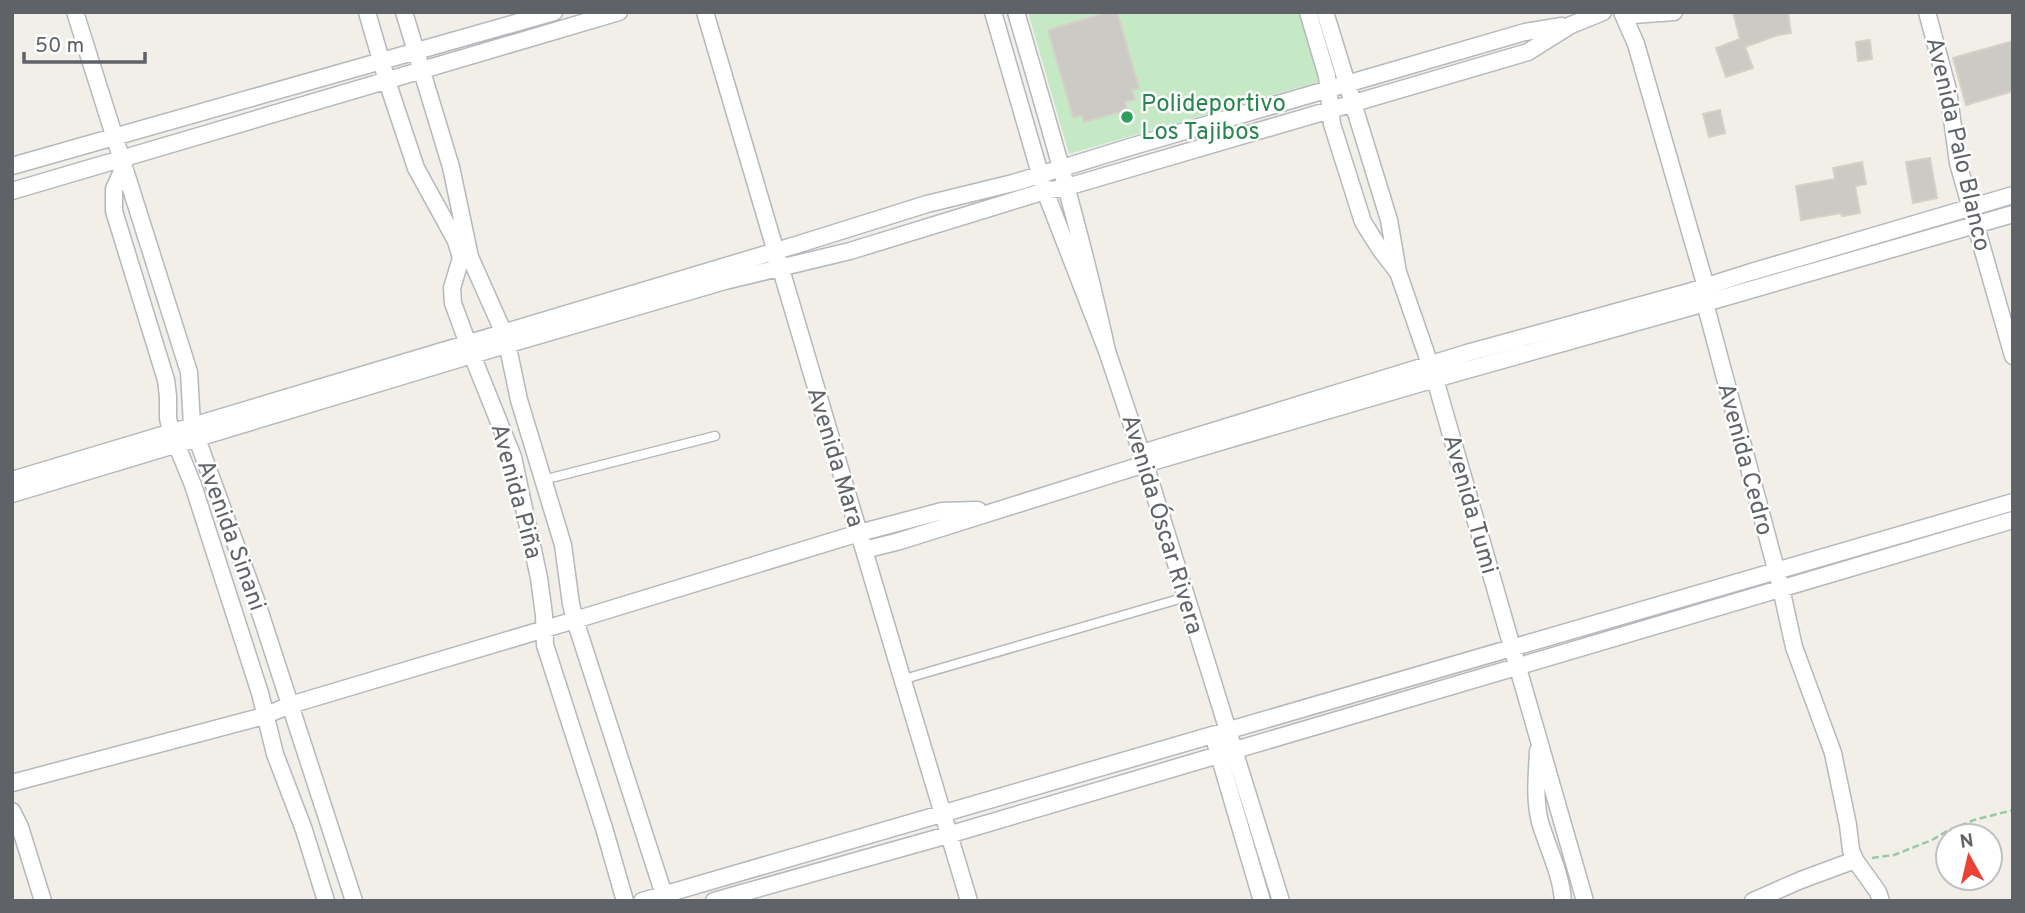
<svg xmlns="http://www.w3.org/2000/svg" width="2025" height="913" font-family="Overpass,sans-serif">
	<style>
		.green { fill: #c5e8c5 }
		.building { fill: #cccac5; stroke: #d6d1c6; stroke-width: 2 }
		.lines { fill: none; stroke-linecap: round; stroke-linejoin: round }
		.service-casing { stroke: #b5b8bc; stroke-width: 11 }
		.minor-casing { stroke: #b5b8bc; stroke-width: 19 }
		.path { stroke: #9cc7a9; stroke-width: 2.5; stroke-dasharray: 7 3.5; stroke-linecap: butt }
		.service { stroke: #fff; stroke-width: 8 }
		.minor { stroke: #fff; stroke-width: 16 }
		.leisure-dot { fill: #2e9e5b; stroke: #fff; stroke-width: 2.5 }
		.labels { text-anchor: middle; stroke-width: 5; stroke-linejoin: round; paint-order: stroke }
		.leisure-label { font-size: 24px; fill: #27864d; stroke: #fff; text-anchor: start }
		.street-label { font-size: 24px; fill: #5f6368; stroke: #fff }
	</style>
	<rect width="100%" height="100%" fill="#f1efe8"/>
	<path class="green" d="M1028,12H1301L1321,81L1069,154Z"/>
	<path class="building" d="M1109,12H1117L1139,88L1132,90L1135,99L1125,102L1127,110L1084,122L1082,115L1073,117L1048,30Z
		M1733,12H1788L1791,33L1778,35L1745,47L1753,68L1726,77L1716,48L1740,39Z
		M1870,40L1872,59L1858,61L1856,42Z
		M2013,41V91L1966,105L1953,58Z
		M1720,110L1725,133L1709,137L1703,114Z
		M1930,158L1937,198L1913,203L1906,162Z
		M1862,162L1866,184L1855,186L1860,213L1842,216L1841,213L1801,220L1796,186L1835,179L1833,168Z"/>
	<g class="lines">
		<defs>
			<path id="service" d="M543,480L715,436
				M901,680L1186,597"/>
			<path id="minor" d="M75,12L189,372L192,425L256,600L354,901
				M367,12L387,81L416,168L456,241L461,258L452,288L453,303L472,355L513,457L539,578L544,615L545,645L604,828L625,901
				M404,12L451,167L470,257L506,338L519,400L563,545L571,604L575,620L666,901
				M705,12C757,192 811,371 864,550C899,667 933,784 969,901
				M993,12L1045,191L1107,351C1082,236 1049,124 1016,12
				M1308,12L1327,76L1332,124L1363,222L1380,249L1397,271
				M1325,12L1389,220L1398,272L1435,379L1585,901
				M1622,12L1636,44L1706,287L1705,303L1781,588L1794,647L1833,753L1848,825L1851,850L1855,860L1878,892L1881,901
				M1629,12L1633,15L1674,12
				M1927,12L1948,90L1958,163L2013,356
				M12,166L554,12
				M124,167L114,189V211L166,380L168,396V418L171,431L193,485L260,693L275,754L304,830L326,901
				M12,191L619,12
				M1107,351L1145,464L1281,901
				M1142,453L1467,353L1685,293L1751,272L2013,195
				M12,480L796,245L927,204L1013,183L1130,147L1525,32L1562,26
				M12,494L472,355L725,281L850,251L1045,191L1067,187L1528,52L1571,25L1603,12
				M864,550L900,541L1145,464L1435,379L1705,303L2013,214
				M1216,745L1262,901
				M1538,751C1537,775 1534,798 1540,822C1548,849 1561,873 1563,901
				M12,783L264,716L290,705L575,620L859,533L942,511L978,510
				M12,811L20,827L43,901
				M642,901L2013,502
				M714,901L948,835L2013,520
				M1753,901L1801,880L1855,860"/>
		</defs>
		<use href="#service" class="service-casing"/>
		<use href="#minor" class="minor-casing"/>
		<path class="path" d="M1872,858L1894,855L1932,840L1947,831L1974,820L2013,810"/>
		<use href="#service" class="service"/>
		<use href="#minor" class="minor"/>
	</g>
	<circle class="leisure-dot" cx="1127" cy="117" r="7"/>
	<g class="labels">
		<g class="leisure-label">
			<text x="1141" y="111">Polideportivo<tspan x="1141" dy="28">Los Tajibos</tspan></text>
		</g>
		<g class="street-label">
			<text transform="translate(1959 144) rotate(77)" y="8">Avenida Palo Blanco</text>
			<text transform="translate(836 457) rotate(73)" y="8">Avenida Mara</text>
			<text transform="translate(1746 459) rotate(75)" y="8">Avenida Cedro</text>
			<text transform="translate(517 491) rotate(75)" y="8">Avenida Piña</text>
			<text transform="translate(1471 504) rotate(74)" y="8">Avenida Tumi</text>
			<text transform="translate(1163 524) rotate(73)" y="8">Avenida Óscar Rivera</text>
			<text transform="translate(232 535) rotate(70)" y="8">Avenida Sinani</text>
		</g>
	</g>
	<rect width="2025" height="913" fill="none" stroke="#5f6368" stroke-width="28"/>
	<g transform="translate(1969 857) rotate(352)"><circle r="33" fill="#ffffff" stroke="#bfc1c3" stroke-width="2"/>
	<path d="M0-5L12 26L0 18L-12 26Z" fill="#ea4335"/>
	<text y="-10" font-size="19" font-weight="bold" text-anchor="middle" fill="#5f6368">N</text>
	</g>
	<path d="M24 52v10h121v-10" fill="none" stroke="#5f6368" stroke-width="3.5"/>
	<text x="35" y="52" font-size="21" fill="#5f6368" stroke="#ffffff" stroke-width="5" paint-order="stroke">50 m</text>
</svg>
